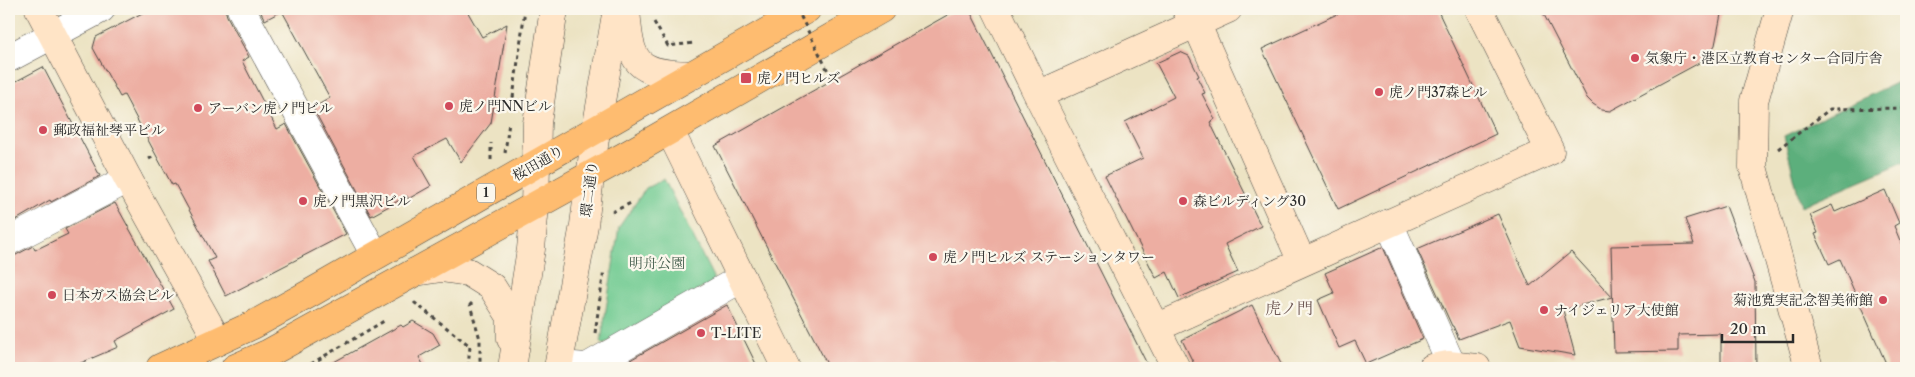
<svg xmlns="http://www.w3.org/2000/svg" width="1915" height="377" font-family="'Libre Caslon Text','Noto Serif JP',serif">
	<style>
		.green { fill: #71cb92; stroke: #4e7b5e }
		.forest { fill: #5caf7c; stroke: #446d54 }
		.building { fill: #edaea2 }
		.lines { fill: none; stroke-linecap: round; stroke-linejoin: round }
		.street-casing { stroke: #484742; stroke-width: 29 }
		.secondary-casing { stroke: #484742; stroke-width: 29 }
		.highway-casing { stroke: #484742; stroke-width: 29 }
		.path { stroke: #484742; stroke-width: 3; stroke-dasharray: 4 4; stroke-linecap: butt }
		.street { stroke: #fff; stroke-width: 28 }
		.secondary { stroke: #ffe4c6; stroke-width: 28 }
		.highway { stroke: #febc70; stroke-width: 28 }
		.path-bridge { stroke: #484742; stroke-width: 3; stroke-dasharray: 4 4; stroke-linecap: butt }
		.poi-dot { fill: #d1495b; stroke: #fbf7ec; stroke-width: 2 }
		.labels { text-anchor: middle; stroke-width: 4.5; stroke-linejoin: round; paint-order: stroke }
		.shield { fill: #fbf7ec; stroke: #696865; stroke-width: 1 }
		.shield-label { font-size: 12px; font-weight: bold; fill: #2b2b2b }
		.poi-label { font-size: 14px; fill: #2b2b2b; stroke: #fbf7ec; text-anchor: start }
		.street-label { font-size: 14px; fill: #2b2b2b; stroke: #fbf7ec }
		.park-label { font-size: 14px; fill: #405b4a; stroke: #fbf7ec }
		.quarter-label { font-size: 16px; fill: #6f5955; stroke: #fbf7ec }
	</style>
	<rect width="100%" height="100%" fill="#fbf7ec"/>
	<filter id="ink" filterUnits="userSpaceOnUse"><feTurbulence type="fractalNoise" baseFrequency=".02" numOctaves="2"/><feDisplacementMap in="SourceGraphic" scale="10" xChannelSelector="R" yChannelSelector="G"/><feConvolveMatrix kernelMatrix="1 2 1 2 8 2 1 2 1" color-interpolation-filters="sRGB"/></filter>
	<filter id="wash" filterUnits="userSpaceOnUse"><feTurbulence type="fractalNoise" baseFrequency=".0096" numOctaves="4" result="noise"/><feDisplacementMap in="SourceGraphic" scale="20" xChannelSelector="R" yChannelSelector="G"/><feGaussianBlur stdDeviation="1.12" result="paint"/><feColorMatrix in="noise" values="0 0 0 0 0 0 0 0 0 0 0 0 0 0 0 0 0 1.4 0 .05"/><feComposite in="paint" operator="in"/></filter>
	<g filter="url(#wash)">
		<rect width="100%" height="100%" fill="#ece3c3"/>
		<path class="green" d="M664,179L715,281L603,345L601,341L619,227L646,188Z"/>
		<path class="forest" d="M1906,78V165L1904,162L1801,206L1784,136Z"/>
		<g id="blocks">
			<path class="building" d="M150,9H225L227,16L249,57L242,61L277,129L286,124L346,234L226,296L208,261L215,258L175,184L172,185L124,95L120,97L93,48L96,37Z
				M259,9H466L482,37L507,24L491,123L461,162L447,139L414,156L431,186L408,199L407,196L371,216L313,108L330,98L282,11L265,20Z
				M958,9H969L1149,368H829L715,146Z
				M1348,9H1437L1496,134L1338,209L1262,49Z
				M1541,9H1722L1715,45L1710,53L1699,63L1610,111L1602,110L1593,104L1587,98Z
				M1180,52L1189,56L1199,76L1197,77L1205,93L1202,94L1215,119L1210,122L1261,226L1225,244L1238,272L1179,298L1167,272L1156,278L1105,176L1143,158L1125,122L1174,97L1156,63Z
				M43,67L100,176L51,202L50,200L9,224V85Z
				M1885,190L1899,223L1894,226L1906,255V368H1888L1840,259L1829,264L1815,234L1818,233L1810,215L1832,205L1835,212Z
				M115,203L174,309L115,341L118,347L69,368H9V257L16,255L33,246L35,250L68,234L65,229Z
				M1726,206L1755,282L1756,368H1721V334L1678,335V351L1614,352L1611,246L1694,244L1685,219Z
				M1498,214L1530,286L1571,252L1612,297L1563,310L1575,355L1520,346L1510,320L1459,339L1453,326H1452L1417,249Z
				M1383,247L1423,339L1366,364L1355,341L1339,348L1318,300L1334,293L1325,273Z
				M727,305L758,368H616Z
				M1252,305L1283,368H1196L1182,340Z
				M413,321L433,333L440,345L419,357L425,368H323L401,325L403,327Z"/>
		</g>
	</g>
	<g filter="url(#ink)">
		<use href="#blocks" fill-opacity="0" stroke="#484742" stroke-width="1"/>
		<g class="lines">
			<defs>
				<path id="street" d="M241,9L375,255
					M9,58L101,9
					M1389,223L1452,366
					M9,241L128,179
					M559,365L587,367L742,278"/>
				<path id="secondary" d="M39,9L128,179L218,341
					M626,9C630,64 635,74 693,75
					M996,9L1038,95L1176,368
					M1186,9L1196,23L1302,262
					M1780,9L1754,101L1753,167L1809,368
					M1038,95L1228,9
					M670,131L786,368
					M415,272L441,268L468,272L492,287L511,317V339
					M1156,328L1550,151L1479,9
					M512,368L531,249L535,206L537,123L554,9
					M558,368L584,225L596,130L617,9
					M1432,368L1448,365L1477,368"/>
				<path id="highway" d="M160,368L253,325L307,295L807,9
					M235,368L269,353L632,152L881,9"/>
			</defs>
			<use href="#street" class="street-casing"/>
			<use href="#secondary" class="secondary-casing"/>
			<use href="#highway" class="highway-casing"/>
			<path class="path" d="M654,22L668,46L694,43
				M831,77L832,80
				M513,98L525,9
				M1778,149L1830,109L1906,108
				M505,153L509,122
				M149,159L156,155
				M491,160V143
				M612,212L633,202
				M472,303L470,305L480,339V368
				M414,304L415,303L470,346L468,368
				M595,333L604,270
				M304,368L384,321"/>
			<use href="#street" class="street"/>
			<use href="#secondary" class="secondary"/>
			<use href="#highway" class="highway"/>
			<path class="path-bridge" d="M797,9L831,77"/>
		</g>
	</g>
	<g class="poi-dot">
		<circle cx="1635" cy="58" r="5"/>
		<rect x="740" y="72" width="12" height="12" rx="2.5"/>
		<circle cx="1379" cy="92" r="5"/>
		<circle cx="449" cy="106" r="5"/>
		<circle cx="198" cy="108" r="5"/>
		<circle cx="43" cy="130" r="5"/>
		<circle cx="303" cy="201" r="5"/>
		<circle cx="1183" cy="201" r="5"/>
		<circle cx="933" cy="257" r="5"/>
		<circle cx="52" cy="295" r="5"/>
		<circle cx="1883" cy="300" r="5"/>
		<circle cx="1544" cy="310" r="5"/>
		<circle cx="701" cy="333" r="5"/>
	</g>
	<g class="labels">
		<rect class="shield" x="477" y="183.5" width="18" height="19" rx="4"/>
		<g class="shield-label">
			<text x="486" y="197">1</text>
		</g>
		<g class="poi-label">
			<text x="1645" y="63">気象庁・港区立教育センター合同庁舎</text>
			<text x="757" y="83">虎ノ門ヒルズ</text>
			<text x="1389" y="97">虎ノ門37森ビル</text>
			<text x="459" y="111">虎ノ門NNビル</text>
			<text x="208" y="113">アーバン虎ノ門ビル</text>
			<text x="53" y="135">郵政福祉琴平ビル</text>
			<text x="313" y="206">虎ノ門黒沢ビル</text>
			<text x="1193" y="206">森ビルディング30</text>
			<text x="943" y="262">虎ノ門ヒルズ ステーションタワー</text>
			<text x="62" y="300">日本ガス協会ビル</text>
			<text x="1873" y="305" text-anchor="end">菊池寛実記念智美術館</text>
			<text x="1554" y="315">ナイジェリア大使館</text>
			<text x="711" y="338">T-LITE</text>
		</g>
		<g class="street-label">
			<text transform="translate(538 163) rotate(-30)" y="5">桜田通り</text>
			<text transform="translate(589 189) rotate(-83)" y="5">環二通り</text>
		</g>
		<g class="park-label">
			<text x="657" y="268">明舟公園</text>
		</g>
		<g class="quarter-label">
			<text x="1289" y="314">虎ノ門</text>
		</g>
	</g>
	<rect width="1915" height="377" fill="none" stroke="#fbf7ec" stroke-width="30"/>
	<path d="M1722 334v8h71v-8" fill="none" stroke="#2b2b2b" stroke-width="2.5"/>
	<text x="1730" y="334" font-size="15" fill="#2b2b2b" stroke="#fbf7ec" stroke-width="4" paint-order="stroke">20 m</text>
</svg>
